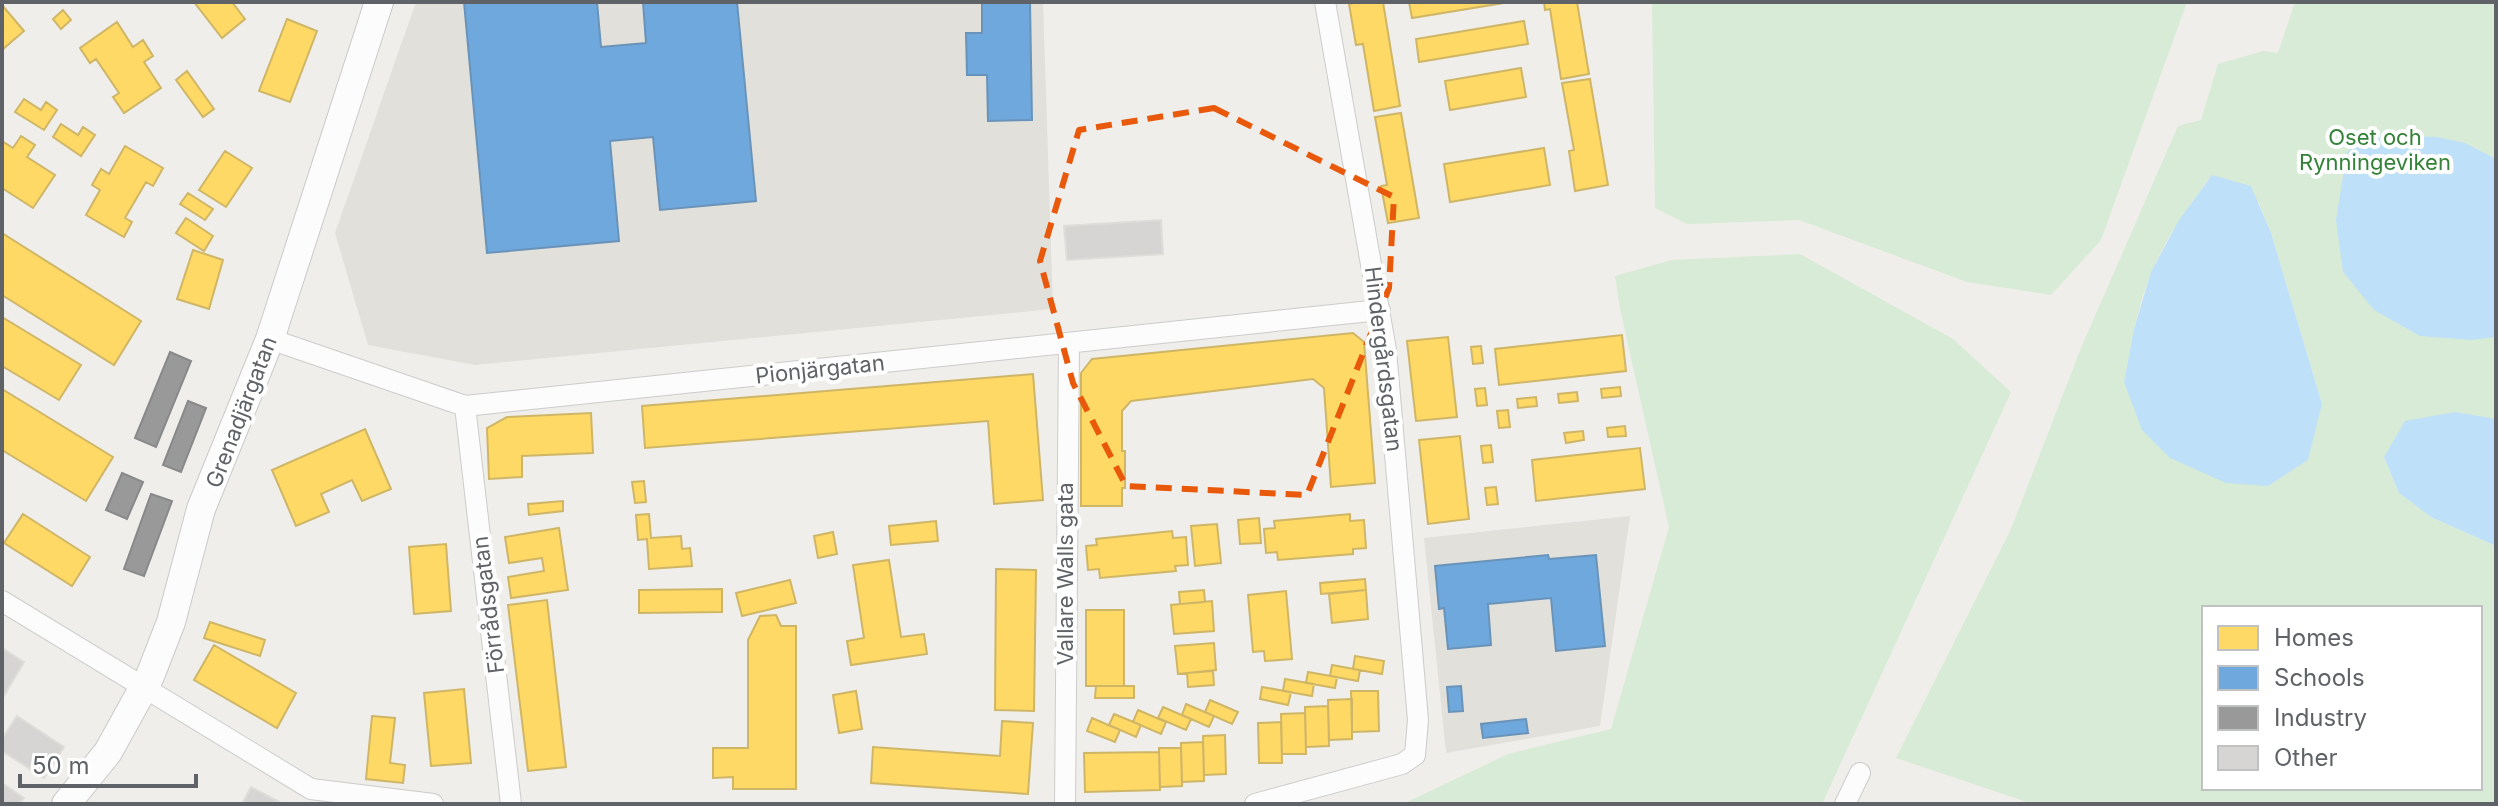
<svg xmlns="http://www.w3.org/2000/svg" width="2498" height="806" font-family="Inter,sans-serif">
	<style>
		.education { fill: #e2e0da }
		.green { fill: #d8ebd6; fill-rule: evenodd }
		.water { fill: #bfe0f9 }
		.homes { fill: #ffd966; stroke: #cfb667; stroke-width: 2 }
		.schools { fill: #6fa8dc; stroke: #6a93b9; stroke-width: 2 }
		.industry { fill: #999; stroke: #88898a; stroke-width: 2 }
		.building { fill: #d6d5d3; stroke: #deddd9; stroke-width: 2 }
		.lines { fill: none; stroke-linecap: round; stroke-linejoin: round }
		.street-casing { stroke: #cbcccc; stroke-width: 22 }
		.secondary-casing { stroke: #cacacb; stroke-width: 30 }
		.street { stroke: #fdfcfc; stroke-width: 20 }
		.secondary { stroke: #fdfcfc; stroke-width: 28 }
		.marked { fill: none; stroke: #e8590c; stroke-width: 6; stroke-dasharray: 16 10; stroke-linejoin: round }
		.labels { text-anchor: middle; stroke-width: 8; stroke-linejoin: round; paint-order: stroke }
		.park-label { font-size: 22px; fill: #348238; stroke: #fff }
		.street-label { font-size: 22px; fill: #5f6368; stroke: #fff }
	</style>
	<rect width="100%" height="100%" fill="#efeeea"/>
	<path class="education" d="M416,2H1043L1053,309L475,365L368,345L335,233Z
		M1630,516L1600,726L1446,753L1424,538Z"/>
	<path class="green" d="M1652,2H2187L2101,240L2051,295L1967,282L1799,220L1687,224L1655,208Z
		M2295,2H2496V470L2384,457L2399,493L2431,517L2496,546V804H2033L1896,758L2011,529L2081,348L2178,126L2201,120L2218,64L2263,51L2278,53ZM2212,175L2259,203L2271,233L2322,404L2124,382C2131,345 2137,306 2152,271C2167,236 2189,205 2212,175ZM2204,608H2480V788H2204Z
		M1800,254L1953,339L2011,392L1822,804H1403L1508,754L1611,729L1669,527L1620,309L1615,276L1672,260Z"/>
	<path class="water" d="M2369,135L2437,137L2465,143L2496,159V337L2471,340L2420,336L2374,310L2343,272L2336,220L2347,152Z
		M2212,175L2251,186L2271,233L2322,404L2308,460L2268,486L2226,483L2170,458L2142,430L2124,382L2134,329L2151,272L2179,220Z
		M2455,412L2496,419V546L2431,517L2399,493L2384,457L2405,421Z"/>
	<path class="homes" d="M194,2H232L245,19L222,38Z
		M1358,2H1383L1400,106L1374,111L1363,44L1356,45L1349,4Z
		M1409,2H1510L1412,18Z
		M1544,2H1577L1589,74L1561,79L1550,9L1545,10Z
		M2,5L24,31L2,50Z
		M63,10L71,20L61,29L53,19Z
		M287,19L317,31L290,102L259,91Z
		M1524,21L1528,44L1419,62L1416,39Z
		M117,22L133,47L143,40L153,56L144,62L161,88L124,113L113,97L119,93L96,59L90,63L80,48Z
		M1521,68L1526,97L1450,110L1445,81Z
		M187,71L214,109L203,117L176,80Z
		M1590,79L1608,185L1575,191L1569,151L1574,150L1562,83Z
		M24,99L41,110L46,102L57,110L44,130L15,112Z
		M1401,113L1419,218L1388,223L1381,186L1387,185L1375,117Z
		M61,124L78,135L83,127L95,135L81,156L53,137Z
		M21,136L35,145L27,157L55,175L33,208L2,188V141L13,148Z
		M125,146L163,168L153,186L146,182L125,218L132,222L124,237L86,215L100,190L92,185L101,169L109,174Z
		M1544,148L1550,185L1450,202L1444,164Z
		M225,151L252,168L226,207L199,190Z
		M188,193L213,209L205,220L180,204Z
		M186,218L213,236L204,251L176,233Z
		M2,233L141,321L114,365L2,295Z
		M193,250L223,260L209,309L177,299Z
		M2,317L81,365L59,400L2,366Z
		M1353,333L1364,342L1375,483L1331,487L1324,388L1313,379L1131,401L1122,411V451H1125V488H1122V506H1081V373L1092,359Z
		M1622,335L1626,371L1499,385L1495,349Z
		M1448,337L1457,417L1416,421L1407,341Z
		M1481,346L1483,363L1473,364L1471,347Z
		M1033,374L1043,500L994,504L988,421L645,448L642,406Z
		M1620,387L1621,396L1602,398L1601,389Z
		M1485,388L1487,405L1477,406L1475,389Z
		M2,389L113,457L86,501L2,450Z
		M1577,392L1578,401L1559,403L1558,394Z
		M1536,397L1537,406L1518,408L1517,399Z
		M1508,410L1510,427L1499,428L1497,411Z
		M591,413L593,453L522,456V477L489,479L487,428L507,417Z
		M1625,426L1626,436L1608,437L1607,428Z
		M365,429L391,489L362,501L352,480L321,494L329,512L296,526L272,470Z
		M1583,431L1584,440L1566,443L1564,433Z
		M1460,436L1469,519L1428,524L1419,440Z
		M1491,445L1493,462L1483,463L1481,446Z
		M1640,448L1645,489L1536,501L1532,460Z
		M644,481L646,502L635,503L632,482Z
		M1496,487L1498,504L1487,505L1485,488Z
		M563,501V511L529,515L528,504Z
		M23,514L90,557L72,586L4,543Z
		M649,514L651,538L681,536L682,549L690,548L692,566L649,569L647,539L638,540L636,515Z
		M1350,514V521L1364,520L1366,548L1353,549V554L1278,560L1277,552L1266,553L1264,529L1275,528L1274,521Z
		M1259,518L1261,543L1240,544L1238,520Z
		M936,521L938,541L891,545L889,526Z
		M1217,524L1221,563L1195,566L1191,526Z
		M559,528L568,590L511,598L508,577L544,571L542,558L509,563L505,537Z
		M1172,531L1173,538L1186,537L1188,565L1175,566L1176,571L1100,578L1099,569L1088,570L1086,546L1097,545L1096,539Z
		M833,532L837,554L818,558L814,536Z
		M446,544L451,611L414,614L409,547Z
		M889,560L901,637L924,634L927,654L851,665L847,641L864,638L853,565Z
		M996,569L1036,570L1034,711L995,710Z
		M1365,579L1366,590L1321,594L1320,583Z
		M790,580L796,603L742,616L736,593Z
		M722,589V612L639,613V590Z
		M1204,590L1205,602L1180,604L1179,592Z
		M1366,590L1368,619L1332,623L1329,594Z
		M1286,591L1292,659L1265,661L1264,651L1253,652L1248,595Z
		M547,600L566,767L528,771L508,605Z
		M1212,601L1214,631L1174,634L1171,605Z
		M1086,610H1124V686H1086Z
		M776,615L781,626H796V789H733V777L713,778V748H748V640L760,616Z
		M210,622L265,640L260,656L204,638Z
		M1214,643L1216,670L1178,674L1175,646Z
		M214,645L296,693L277,728L194,680Z
		M1355,656L1384,661L1382,674L1353,669Z
		M1332,665L1360,670L1358,681L1330,676Z
		M1213,671L1214,685L1188,687L1187,673Z
		M1308,672L1337,677L1335,688L1306,683Z
		M1285,679L1314,684L1312,696L1283,691Z
		M1096,686H1134V698H1095Z
		M1262,687L1291,692L1288,705L1260,699Z
		M464,689L471,763L431,766L424,693Z
		M856,691L862,729L839,733L833,695Z
		M1351,691H1378L1379,731L1352,732Z
		M1352,699V739L1329,740L1328,700Z
		M1210,700L1238,712L1232,724L1205,712Z
		M1186,704L1214,716L1209,727L1182,715Z
		M1328,706L1329,746L1306,747L1305,707Z
		M1163,707L1191,719L1186,730L1158,718Z
		M1138,710L1166,722L1161,734L1133,722Z
		M1305,713L1306,754H1282L1281,714Z
		M1114,714L1141,725L1136,737L1109,725Z
		M372,716L395,718L390,763L405,765L403,783L366,779Z
		M1092,718L1120,730L1115,742L1087,731Z
		M1002,721L1033,723L1028,794L871,783L873,747L1000,756Z
		M1281,722L1282,763H1259L1258,723Z
		M1225,735L1226,774L1204,775L1203,736Z
		M1203,742L1204,781L1182,782L1181,743Z
		M1159,748H1181L1182,786L1160,787Z
		M1159,752L1160,790L1085,792L1084,753Z"/>
	<path class="schools" d="M464,2H597L601,47L646,43L643,2H737L756,201L660,210L653,137L610,141L619,241L487,253Z
		M982,2H1030L1032,120L988,121L987,75H967L966,33H982Z
		M1548,555L1549,559L1596,555L1605,646L1556,651L1551,598L1488,604L1491,645L1448,649L1444,608L1439,609L1435,566Z
		M1461,686L1463,711L1449,712L1447,687Z
		M1526,719L1528,733L1483,738L1481,724Z"/>
	<path class="industry" d="M170,352L191,361L156,447L135,438Z
		M188,401L206,408L181,472L163,465Z
		M122,473L143,482L127,519L106,510Z
		M151,494L172,501L144,576L124,569Z"/>
	<path class="building" d="M1161,220L1163,254L1067,260L1064,226Z
		M2,648L24,662L2,699Z
		M17,716L64,747L44,778L2,751V739Z
		M2,783L24,798L19,804H2Z
		M251,787L283,804H242Z"/>
	<g class="lines">
		<defs>
			<path id="street" d="M270,339L465,406L1380,310
				M465,406L511,804
				M2,601L311,789L433,804
				M1065,804L1069,344
				M1255,804L1402,764L1415,755L1418,720L1386,350L1325,2
				M1845,804L1860,773"/>
			<path id="secondary" d="M66,804L108,752L150,676L171,622L201,509L270,339L379,2"/>
		</defs>
		<use href="#street" class="street-casing"/>
		<use href="#secondary" class="secondary-casing"/>
		<use href="#street" class="street"/>
		<use href="#secondary" class="secondary"/>
	</g>
	<path class="marked" d="M1214,108L1394,197L1389,288L1307,495L1126,486L1073,383L1040,261L1079,130Z"/>
	<g class="labels">
		<g class="park-label">
			<text x="2375" y="145">Oset och<tspan x="2375" dy="25">Rynningeviken</tspan></text>
		</g>
		<g class="street-label">
			<text transform="translate(1384 359) rotate(83)" y="8">Hindergårdsgatan</text>
			<text transform="translate(820 369) rotate(-6)" y="8">Pionjärgatan</text>
			<text transform="translate(241 412) rotate(-69)" y="8">Grenadjärgatan</text>
			<text transform="translate(1065 574) rotate(-90)" y="8">Vallare Walls gata</text>
			<text transform="translate(488 605) rotate(-97)" y="8">Förrådsgatan</text>
		</g>
	</g>
	<rect width="2498" height="806" fill="none" stroke="#5f6368" stroke-width="8"/>
	<rect x="2202" y="606" width="280" height="184" fill="#ffffff" stroke="#bfc1c3" stroke-width="2"/>
	<rect x="2218" y="626" width="40" height="24" fill="#ffd966" stroke="#bfc1c3" stroke-width="2"/>
	<text x="2274" y="646" font-size="24" fill="#5f6368">Homes</text>
	<rect x="2218" y="666" width="40" height="24" fill="#6fa8dc" stroke="#bfc1c3" stroke-width="2"/>
	<text x="2274" y="686" font-size="24" fill="#5f6368">Schools</text>
	<rect x="2218" y="706" width="40" height="24" fill="#999999" stroke="#bfc1c3" stroke-width="2"/>
	<text x="2274" y="726" font-size="24" fill="#5f6368">Industry</text>
	<rect x="2218" y="746" width="40" height="24" fill="#d6d5d3" stroke="#bfc1c3" stroke-width="2"/>
	<text x="2274" y="766" font-size="24" fill="#5f6368">Other</text>
	<path d="M20 774v12h176v-12" fill="none" stroke="#5f6368" stroke-width="4"/>
	<text x="32" y="774" font-size="24" fill="#5f6368" stroke="#ffffff" stroke-width="6" paint-order="stroke">50 m</text>
</svg>
